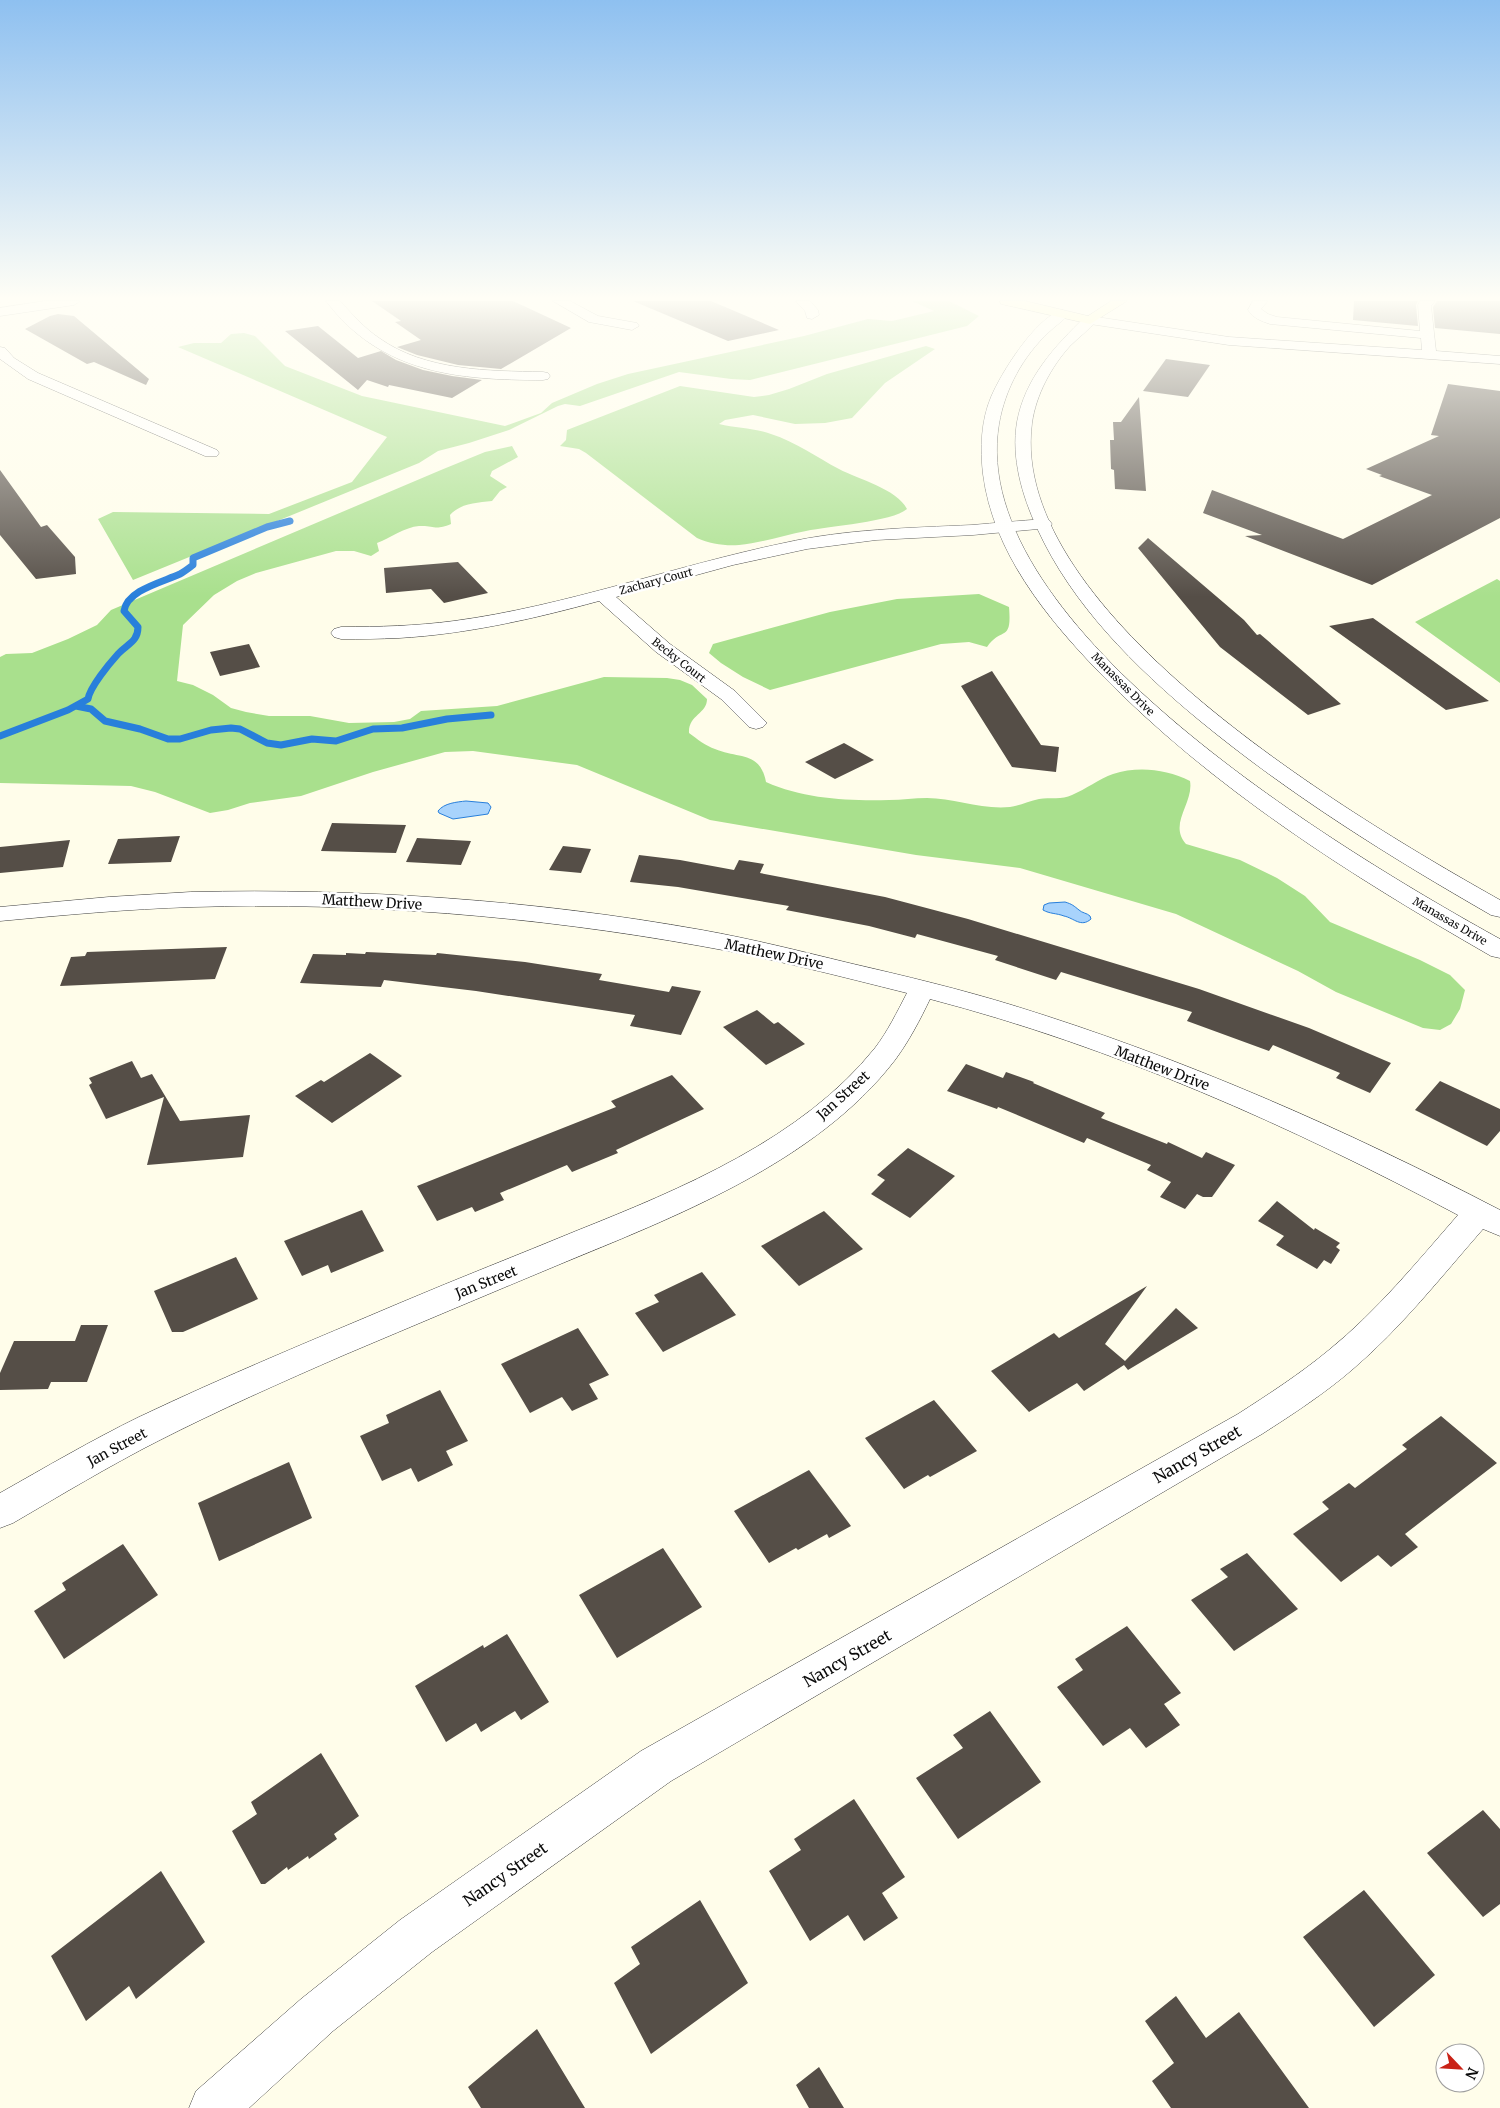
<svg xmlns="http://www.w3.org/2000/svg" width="1500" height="2108" font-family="Merriweather,serif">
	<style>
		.forest { fill: #a9e08d }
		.water { fill: #a8d3fc; stroke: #287fdb }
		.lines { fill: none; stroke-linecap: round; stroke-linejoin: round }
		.stream { stroke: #287fdb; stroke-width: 7 }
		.building { fill: #554e47 }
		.minor-casing { stroke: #3e3e3e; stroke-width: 1 }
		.tertiary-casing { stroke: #3e3e3e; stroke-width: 1 }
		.secondary-casing { stroke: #2d2d2d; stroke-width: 1 }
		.minor { fill: #fff; fill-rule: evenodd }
		.tertiary { fill: #fff; fill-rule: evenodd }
		.secondary { fill: #ffffa5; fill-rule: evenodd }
		.labels { text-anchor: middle; stroke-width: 5; stroke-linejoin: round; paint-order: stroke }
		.far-street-label { font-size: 11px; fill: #0b0b0b; stroke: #fff }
		.street-label { font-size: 14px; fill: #0b0b0b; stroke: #fff }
		.near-street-label { font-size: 16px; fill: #0b0b0b; stroke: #fff }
	</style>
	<rect width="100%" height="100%" fill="#fffdea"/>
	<path class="forest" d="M912,301H949L979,316L967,326L750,380L731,379L679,372L580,406L565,404L558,406L509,430L469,443L438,451L419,463L133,580L98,519L113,512L269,514L352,482L387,437L178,347L194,343H221L231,334L244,333L255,336L285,366L362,396L505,426L541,413L552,403L597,384L628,374L804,336L868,319L892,321L934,311Z
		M926,346L935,349L885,383L852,418L825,423L795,424L753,415L725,420L719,424C736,428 754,428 771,434C796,442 816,457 839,469C858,479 897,489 907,509C892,522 829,526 806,531C784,535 762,543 739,545C725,546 710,544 697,538L586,453L579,449L560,446L566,440L567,430L680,386L754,397L769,395L789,389L827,374Z
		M512,446L518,457L492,471L490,476L507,487L500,491L492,501C476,503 461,503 450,515L451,524C434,531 434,525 419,526C405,527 390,538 377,543L379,551L371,556L354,551H336L256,573L237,581L214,595L183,625L177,681L193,685L213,695L231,708L246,712L269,716H310L349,723L394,722L410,719L421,711L497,706L604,677L667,678L680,680L692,685L707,699C707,714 688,715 689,733C697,739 706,746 715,749C739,759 760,751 766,782C804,799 848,801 889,800C902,800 914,798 927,798C954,798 982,810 1010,807C1019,806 1029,801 1039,799C1050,797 1062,800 1072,795C1086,789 1099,779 1113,774C1138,766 1166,769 1190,781C1194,803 1168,824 1186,844L1240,860L1277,878L1305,896L1330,922L1420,960L1450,975L1465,990L1460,1009L1451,1024L1440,1030L1423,1028L1336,992L1298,971L1176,914L1020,868L916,855L710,820L577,765L473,751L445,752L373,772L301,796L250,803L228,810L210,813L155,792L131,786L0,783V657L6,654L32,653L68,639L97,625L111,610L441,470L485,452Z
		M1497,579L1500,581V683L1415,622Z
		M979,594L1009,607C1012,643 1002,626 987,647L969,642L941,644L770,690L743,677L721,663L709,653L713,644L830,612L897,599Z"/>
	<path class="water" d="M466,801L488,803L491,807L488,814L453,819L439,813L438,811C444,803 457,802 466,801Z
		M1065,902C1072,904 1074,906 1079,910C1082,913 1087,913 1090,916L1091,919C1081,928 1074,918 1064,916C1056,913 1050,914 1043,910L1044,905L1049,903Z"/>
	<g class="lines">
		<path class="stream" d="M76,706L91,709L105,721L140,729L168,739H180L211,730L231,728L240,729L267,743L281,745L312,739L336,741L373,729L402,728L447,719L491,715
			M0,736L68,710L88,699C90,687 109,664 118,654C127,644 138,642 138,627L124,611C127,590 163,582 180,574C184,572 189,568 193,565V558L267,527L290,521"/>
	</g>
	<path class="building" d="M372,301H513L571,328L501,369L458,365L417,355L397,347L421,340L395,322L401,321Z
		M633,301H711L779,330L728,341Z
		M1354,301H1418L1416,305L1418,326L1353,320Z
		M1437,301H1500V334L1435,328L1433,307Z
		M58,314L74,316L149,379L146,385L94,362L87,364L25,329L50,316Z
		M318,326L358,358L381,351L396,360L423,370L452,376L482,380L452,398L389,385L388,387L367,380L358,390L285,331Z
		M1166,359L1210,365L1188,397L1143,391Z
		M1448,384L1500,391V518L1372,585L1245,536L1262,535L1203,513L1212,490L1343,539L1432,495L1379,476L1382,475L1366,469L1439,436L1431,435Z
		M1139,397L1146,491L1115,489L1114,470L1111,469L1110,440H1114L1113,422H1121Z
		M0,470L41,527L47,525L75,557L76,574L36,579L0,535Z
		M1148,538L1244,620L1257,635L1260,634L1341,704L1308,715L1220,647L1138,548Z
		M458,562L488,593L444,603L431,589L386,593L384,568Z
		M1373,618L1489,701L1446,710L1329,626Z
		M249,644L260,667L220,676L210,652Z
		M992,671L1041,745L1059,747L1056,772L1012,767L961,686Z
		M844,743L874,760L835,779L805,762Z
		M332,823L406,825L396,853L321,851Z
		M180,836L171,862L108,864L118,839Z
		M417,838L471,841L461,865L406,862Z
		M70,840L63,867L0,873V847Z
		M563,846L591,849L581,873L549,870Z
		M639,855L680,860L734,870L739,860L764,864L760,873L885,897L968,919L1199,989L1309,1028L1391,1063L1370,1093L1336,1078L1340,1073L1273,1045L1269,1051L1187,1021L1192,1012L1061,972L1056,980L995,960L998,956L917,934L915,938L869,926L786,910L789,906L678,887L630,882Z
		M227,947L215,979L60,986L71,957L85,956L87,952Z
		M366,952L436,955L437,953L525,962L602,974L599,980L669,992L672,986L701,991L681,1035L630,1026L635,1015L476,991L384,980L381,987L300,983L313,954L346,955V953L365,954Z
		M757,1010L774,1024L778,1022L805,1044L766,1065L723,1027Z
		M370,1053L402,1076L332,1123L295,1096L321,1080L324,1082Z
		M132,1061L141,1078L152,1074L180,1121L250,1115L243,1157L147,1165L164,1097L106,1119L89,1085L92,1083L89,1078Z
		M966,1064L1003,1078L1006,1072L1034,1082L1033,1083L1105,1113L1101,1118L1167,1144L1168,1142L1202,1158L1206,1152L1235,1165L1212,1197H1203L1197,1194L1185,1209L1160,1197L1171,1182L1147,1170L1151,1165L1087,1138L1084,1143L998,1107L997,1109L947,1091Z
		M672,1075L704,1109L616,1150L618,1153L572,1172L567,1165L500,1193L504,1200L475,1212L472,1207L437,1221L417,1186L616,1107L611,1101Z
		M1440,1081L1500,1109V1131L1487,1146L1415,1110Z
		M908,1148L955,1176L910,1218L871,1194L885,1180L877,1175Z
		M1277,1201L1314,1230L1315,1228L1340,1243L1336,1247L1340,1250L1331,1264L1324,1260L1317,1269L1276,1245L1284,1236L1258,1221Z
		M362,1210L384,1251L331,1273L328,1265L302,1276L284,1241Z
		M824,1211L863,1249L799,1286L761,1246Z
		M236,1257L258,1299L183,1332H172L154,1291Z
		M702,1272L736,1315L663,1352L635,1313L659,1302L654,1295Z
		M1147,1286L1105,1344L1125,1361L1176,1308L1198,1328L1128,1370L1124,1365L1084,1391L1077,1383L1029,1412L991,1371L1054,1333L1059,1338Z
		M81,1325H108L87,1382H51L48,1389L0,1390V1373L14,1341H75Z
		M578,1328L609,1375L589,1384L598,1399L572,1411L562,1397L530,1413L501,1364Z
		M440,1390L468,1441L446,1451L453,1465L418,1482L411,1468L382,1481L360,1436L389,1423L386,1415Z
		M934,1400L977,1451L930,1477L928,1475L904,1489L865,1438Z
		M1441,1416L1497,1463L1405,1534L1418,1547L1391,1567L1378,1555L1341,1582L1293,1534L1329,1509L1322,1502L1349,1483L1355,1488L1407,1449L1402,1445Z
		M289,1462L312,1518L219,1561L198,1503Z
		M809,1470L851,1526L829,1538L827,1534L798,1550L796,1548L769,1563L734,1511Z
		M123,1544L158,1595L64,1659L34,1611L66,1590L62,1583Z
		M663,1548L702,1607L617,1658L579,1595Z
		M1247,1553L1298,1609L1234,1651L1191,1600L1228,1577L1220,1569Z
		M1127,1626L1181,1693L1164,1704L1180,1725L1146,1748L1130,1728L1103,1746L1057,1687L1083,1670L1075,1659Z
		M507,1634L549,1702L521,1720L515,1711L481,1732L476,1723L446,1742L415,1686L483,1645L484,1648Z
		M990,1711L1041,1782L958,1839L916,1778L963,1748L953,1735Z
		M321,1753L359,1816L334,1834L337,1839L309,1859L308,1856L288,1870L287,1867L265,1884H261L232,1831L257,1814L251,1802Z
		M854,1799L905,1877L882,1893L898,1918L864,1941L848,1915L810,1941L769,1871L801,1850L794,1839Z
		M1483,1810L1500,1829V1904L1483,1917L1427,1853Z
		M161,1871L205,1942L136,1999L129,1986L86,2021L51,1956Z
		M1364,1890L1435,1975L1374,2027L1303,1937Z
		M700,1900L748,1983L651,2054L614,1983L640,1964L631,1947Z
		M1176,1996L1206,2038L1239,2012L1309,2108H1171L1152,2081L1174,2063L1145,2021Z
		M537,2029L585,2108H481L468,2087Z
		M819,2067L844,2108H809L796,2085Z"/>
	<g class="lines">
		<defs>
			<path id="minor" d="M45,301H80L74,305L0,316V308Z
				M326,301H340C352,314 364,328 379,338C425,371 489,371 543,372L548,373L550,376L548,379L543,380C459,380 381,374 326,301Z
				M553,301H570L598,316L637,323L639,326L632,330L589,322Z
				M796,301H810L818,310L819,315L812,319L807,318L805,311Z
				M1253,301H1268L1261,309L1268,314L1277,317L1420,331L1418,305L1420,301H1435L1431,306L1436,351L1500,356V364L1229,345L1090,324L1083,320L1090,316L1229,337L1422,350L1421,338L1270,324C1261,321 1253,318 1248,310Z
				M0,347L5,348L14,358L38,373L217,450L219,453L217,456H205L28,379L0,359Z
				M1043,519L1049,520L1052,524L1049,528L973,535L876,540L807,549L733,565L616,597L670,644L735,691L767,723L763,727L756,729L749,727L721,699L656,652L599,601C533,619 467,634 399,638C380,639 360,639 341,639L334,637L331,633L334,629L341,627C379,627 416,626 454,621C566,606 674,566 784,543C846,529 909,528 972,525C995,523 1019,521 1043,519Z
				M191,892C361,888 534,900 702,930C752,939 800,951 849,963C905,976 960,989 1015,1006C1183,1058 1345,1129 1500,1210V1236L1483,1229C1441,1277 1401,1328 1353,1369C1324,1394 1293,1414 1262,1434L671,1781L432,1952L333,2031L249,2108H189L196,2091L301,1999L400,1920L641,1751L1238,1414C1269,1394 1300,1374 1329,1350C1377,1311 1417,1262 1458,1215C1291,1126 1114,1047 930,999C920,1020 909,1041 895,1060C816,1163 674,1217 558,1265C486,1295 415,1325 344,1355C282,1382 219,1410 158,1441C109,1466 61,1495 13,1523L0,1528V1493C46,1467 92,1440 139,1417C225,1376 313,1340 400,1303C459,1278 518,1255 576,1231C681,1189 802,1139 875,1048C888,1031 897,1012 907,993C839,976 770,958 701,946C534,916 362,902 193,907C128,909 64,915 0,921V907L109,897Z"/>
			<path id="tertiary" d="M1062,310L1069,314C1063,321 1055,326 1049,332C1023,356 1005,389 999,424C965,628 1350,856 1500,939V958L1491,956C1350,875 1213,789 1099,672C1046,617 993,552 983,474C980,448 981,421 991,397C1001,373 1036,317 1062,310Z
				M1090,316L1097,320C1089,330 1079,337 1070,346C1051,367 1036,395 1032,423C1007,614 1358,820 1500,900V917L1491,915C1390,857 1290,795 1199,720C1135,667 1072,605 1037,528C1022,495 1011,458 1017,422C1025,378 1055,346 1085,317Z"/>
			<path id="secondary" d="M1000,301H1025L1088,316L1111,301H1127L1090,324L1001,304Z"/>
		</defs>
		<use href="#minor" class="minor-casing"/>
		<use href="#tertiary" class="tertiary-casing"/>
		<use href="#secondary" class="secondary-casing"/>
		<use href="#minor" class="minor"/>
		<use href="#tertiary" class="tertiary"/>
		<use href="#secondary" class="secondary"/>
	</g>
	<linearGradient id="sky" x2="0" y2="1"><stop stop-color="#8ec0f0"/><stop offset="0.5" stop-color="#fffef6"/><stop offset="1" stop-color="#fffef6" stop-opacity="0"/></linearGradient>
	<rect width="1500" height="597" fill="url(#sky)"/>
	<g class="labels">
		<g class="far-street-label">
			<text transform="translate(656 581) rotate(-15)" y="4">Zachary Court</text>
			<text transform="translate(679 660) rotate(38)" y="4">Becky Court</text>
			<text transform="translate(1123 684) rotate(45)" y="4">Manassas Drive</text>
			<text transform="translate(1450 921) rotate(30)" y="4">Manassas Drive</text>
		</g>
		<g class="street-label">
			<text transform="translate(372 902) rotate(3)" y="5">Matthew Drive</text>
			<text transform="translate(774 954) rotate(12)" y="5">Matthew Drive</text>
			<text transform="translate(1162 1068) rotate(21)" y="5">Matthew Drive</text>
			<text transform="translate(843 1095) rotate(-42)" y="5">Jan Street</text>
			<text transform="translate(486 1282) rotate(-22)" y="5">Jan Street</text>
			<text transform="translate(117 1447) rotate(-28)" y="5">Jan Street</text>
		</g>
		<g class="near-street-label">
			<text transform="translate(1197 1454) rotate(-30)" y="6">Nancy Street</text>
			<text transform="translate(847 1658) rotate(-30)" y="6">Nancy Street</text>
			<text transform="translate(505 1874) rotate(-35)" y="6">Nancy Street</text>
		</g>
	</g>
	<g transform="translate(1460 2068) rotate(115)"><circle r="24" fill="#ffffff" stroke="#9d9d9d"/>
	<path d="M0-4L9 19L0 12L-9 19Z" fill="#c92216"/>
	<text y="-8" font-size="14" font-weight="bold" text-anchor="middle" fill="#0b0b0b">N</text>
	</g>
</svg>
